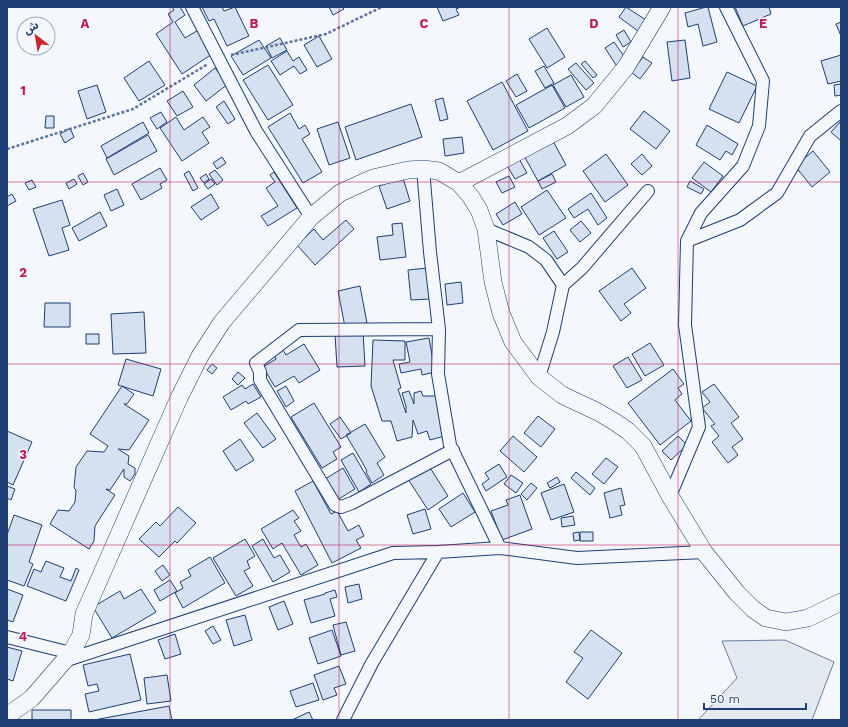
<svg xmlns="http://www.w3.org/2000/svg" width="848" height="727" font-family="'Work Sans','Noto Sans Arabic',sans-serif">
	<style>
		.green { fill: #e3e9f0; stroke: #687fa3 }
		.building { fill: #d5e0f0; stroke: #1d3f73 }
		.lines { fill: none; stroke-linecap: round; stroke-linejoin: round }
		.street-casing { stroke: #1d3f73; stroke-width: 14 }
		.secondary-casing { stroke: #1d3f73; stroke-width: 18 }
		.path { stroke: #5e769c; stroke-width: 2.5; stroke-dasharray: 3 2; stroke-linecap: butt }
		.street { stroke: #f4f7fb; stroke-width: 12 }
		.secondary { stroke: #f4f7fb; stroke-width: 17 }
		.grid { fill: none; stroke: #c2185b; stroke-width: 1; stroke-opacity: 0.55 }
		.grid-label { font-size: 13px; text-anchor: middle; font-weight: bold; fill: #c2185b; stroke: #f4f7fb; stroke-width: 3; stroke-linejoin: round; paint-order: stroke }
	</style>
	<rect width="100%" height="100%" fill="#f4f7fb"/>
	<path class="green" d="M785,640L834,662L812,720H698L737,678L722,641Z"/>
	<path class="building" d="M172,7H180L185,15L175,22L185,38L200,29L215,52L182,74L156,34L173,22L168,14L174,10Z
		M202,7H222L224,11L235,7L249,36L227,46L214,19L209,21Z
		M329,7H342L344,9L333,15Z
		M437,7H461L456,9L459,15L443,21Z
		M626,7L646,20L638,31L619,17Z
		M706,7H708L717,42L703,46L698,24L688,27L685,13Z
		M735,7H769L771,14L743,26Z
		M841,22V36L836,24Z
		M547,28L565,57L547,68L529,39Z
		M624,30L631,42L623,47L616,35Z
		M319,36L332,59L317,67L304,45Z
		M280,38L287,50L272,58L266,46Z
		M259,40L271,58L243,75L231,56Z
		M685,40L690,78L672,81L667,42Z
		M614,42L626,59L616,65L605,48Z
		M287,51L293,61L299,57L307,70L300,74L294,66L280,75L271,61Z
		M841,55V81L828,84L821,61Z
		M643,57L652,63L640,79L631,72Z
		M149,61L165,85L139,101L124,78Z
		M585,61L597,75L593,78L581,64Z
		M576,63L594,83L586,90L568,69Z
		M268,65L293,105L268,120L243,80Z
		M544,66L554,83L545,88L535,71Z
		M215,68L228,84L206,101L194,85Z
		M727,72L757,86L739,123L709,109Z
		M517,74L527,91L516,97L506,81Z
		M571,75L584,97L566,107L553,85Z
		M502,82L528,131L493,150L467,101Z
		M841,84V95L835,96L834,85Z
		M97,85L106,112L87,119L78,91Z
		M552,85L565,108L529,128L516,105Z
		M183,91L193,107L177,116L167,101Z
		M443,98L448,119L440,121L435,100Z
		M224,101L235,119L228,124L216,107Z
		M411,104L422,137L356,160L345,127Z
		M644,111L670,131L656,149L630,129Z
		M161,112L167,122L157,129L150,118Z
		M290,113L299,129L305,125L310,134L302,139L322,172L303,183L268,127Z
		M46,116H54V128H45Z
		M176,117L184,130L203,117L210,127L202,132L209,143L182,161L160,128Z
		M841,121V141L831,132Z
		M143,122L149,133L107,158L101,146Z
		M338,122L350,158L329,165L317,129Z
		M707,125L738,144L732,155L726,151L720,160L696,145Z
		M70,128L74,137L65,143L60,134Z
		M547,130L566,165L538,181L518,145Z
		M148,135L157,151L114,175L106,159Z
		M462,137L464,153L445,156L443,139Z
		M813,151L830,172L812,187L795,166Z
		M606,154L628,185L605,202L583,171Z
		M642,154L652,166L642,175L631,164Z
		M222,157L226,163L217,169L213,163Z
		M518,157L527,173L515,179L506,164Z
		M704,162L723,176L711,192L692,178Z
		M160,168L167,180L160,184L162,188L141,200L132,184Z
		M215,170L223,180L217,185L209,174Z
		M189,171L198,188L193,191L184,174Z
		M274,172L297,208L268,226L261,216L278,206L266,188L275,182L270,175Z
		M83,173L88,182L83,185L78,176Z
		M206,174L209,179L204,183L200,178Z
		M552,174L556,182L542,189L538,181Z
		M509,176L515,187L502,193L496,182Z
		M403,178L410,201L387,209L379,186Z
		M74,179L77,184L69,189L66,183Z
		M211,179L215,184L208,189L204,184Z
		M32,180L36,187L29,190L25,183Z
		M690,181L704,189L701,194L687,187Z
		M117,189L124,205L111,211L104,195Z
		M547,190L566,218L539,235L521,207Z
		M591,193L607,218L598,225L588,209L574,218L568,209Z
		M12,194L16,201L7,206V197Z
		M211,194L219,208L201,220L191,207Z
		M62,200L70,225L62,228L69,250L49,256L33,209Z
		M515,202L522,214L503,225L496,214Z
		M100,212L107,226L79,241L72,228Z
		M346,220L354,229L315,265L297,245L314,229L323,240Z
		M581,221L591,233L580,242L570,230Z
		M402,223L406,257L380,260L377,237L393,235L392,224Z
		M554,231L568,252L557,259L543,238Z
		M427,268L430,299L411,300L408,270Z
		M632,268L646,288L624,304L631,313L621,321L599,291Z
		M461,282L463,303L447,305L445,284Z
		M360,286L367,323L345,327L338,291Z
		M45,303H70V327H44Z
		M144,312L146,353L113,354L111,314Z
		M363,332L365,366L337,367L335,334Z
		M86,334H99V344H86Z
		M429,338L435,372L422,375L421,369L401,373L399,364L410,362L406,342Z
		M373,340L405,341V360H393L401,388L398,389L406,413V406L402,393L409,391L414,404V393L421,391L423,396H436L448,435L430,440L427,431L418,434L413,420L412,437L397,441L391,421H382L371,386Z
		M650,343L664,365L645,376L632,354Z
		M304,344L320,370L299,383L294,376L275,387L263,367L276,359L274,355L283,350L286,355Z
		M628,357L642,380L627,388L613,366Z
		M126,359L161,369L153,396L118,385Z
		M212,364L217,368L212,374L207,370Z
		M673,369L684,384L678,388L682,394L675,400L691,421L660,445L628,403Z
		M238,372L245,378L238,385L232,379Z
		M253,384L261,397L248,404L246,401L231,410L223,397L242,385L245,389Z
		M714,384L739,417L731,423L743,439L732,447L738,455L728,463L712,442L719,436L711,426L715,424L702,408L710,402L702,392Z
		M122,386L134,394L127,404H124L149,420L129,450L118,449L129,456L128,464L135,468V474L130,481L124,477V469L110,490L106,489L115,495L95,526L94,541L89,549L50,524L58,510L69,511L75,502L76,490L74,488L76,467L87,451L104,452L108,446L90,434Z
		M286,386L294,401L286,407L277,391Z
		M314,403L341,447L333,452L337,459L322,468L291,417Z
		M257,413L276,439L263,448L244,423Z
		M538,416L555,429L541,447L524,433Z
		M340,417L351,433L341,439L330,424Z
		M365,424L385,457L377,463L384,475L372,483L366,472L367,471L361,460L346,435Z
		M7,431L32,442L13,485L7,482Z
		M513,436L537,457L524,472L500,451Z
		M678,436L687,445L671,460L662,451Z
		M240,439L254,460L236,471L223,451Z
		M353,453L371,484L359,492L341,460Z
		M606,458L618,467L604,484L592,474Z
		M499,464L507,477L486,491L482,484L489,479L485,473Z
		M429,466L448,496L428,510L408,479Z
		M343,468L355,489L337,500L325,479Z
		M576,472L595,488L590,495L571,478Z
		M511,475L523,483L516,493L504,484Z
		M557,477L560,482L550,488L547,483Z
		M313,481L331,514L337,511L348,531L359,525L364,536L356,540L361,548L332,563L295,491Z
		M531,483L537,488L527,500L521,494Z
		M564,484L574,512L551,520L541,493Z
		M7,486L15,489L11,500L7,498Z
		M621,488L625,505L620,506L622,515L610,518L604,493Z
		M463,493L475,512L451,527L439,509Z
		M520,495L532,529L502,540L491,511L508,505L506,500Z
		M178,507L196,523L177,543L175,541L159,557L139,539L156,522L160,526Z
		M425,509L431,529L413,534L407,515Z
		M293,510L299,518L294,521L301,531L294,535L301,547L306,544L318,565L301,575L282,543L273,549L261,529Z
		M14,515L42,525L29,562L33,564L24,586L7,580V535Z
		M573,516L575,525L562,527L561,518Z
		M579,532L580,540L574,541L573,533Z
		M580,532H593V541H580Z
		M245,539L255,556L247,561L250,568L244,571L253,586L236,596L213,558Z
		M263,539L274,558L280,555L290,572L273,582L252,546Z
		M210,557L225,583L183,608L175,593L183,588L180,582L191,576L188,570Z
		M46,561L64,568L60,577L71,581L76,568L79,570L66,601L27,586L34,569L41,572Z
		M163,565L170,575L162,581L155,571Z
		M170,580L177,591L160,601L154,590Z
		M359,584L362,599L348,603L345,587Z
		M7,589L23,595L13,622L7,620Z
		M141,589L156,612L112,638L93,607L120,591L124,599Z
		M335,590L337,597L330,599L335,616L311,623L304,600L325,594V593Z
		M284,601L293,624L278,630L269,607Z
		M245,615L252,640L234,646L226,620Z
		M346,622L355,651L341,655L333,625Z
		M213,626L221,640L213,644L205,631Z
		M332,630L341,656L318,664L309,638Z
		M591,630L622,653L588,699L566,682L583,658L574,652Z
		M175,634L181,654L165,659L158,640Z
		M7,647L22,651L13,681L7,679Z
		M130,654L141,700L89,712L85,694L99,691L97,684L88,686L83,665Z
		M339,666L346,684L334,688L337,695L323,700L314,675Z
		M167,675L171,701L147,704L144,678Z
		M313,683L319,700L296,707L290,691Z
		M169,706L172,720H94Z
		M32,710H71V720H32Z
		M309,712L313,720H292Z"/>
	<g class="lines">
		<defs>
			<path id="street" d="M192,7L256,131L311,217
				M423,169L430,252L439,329L438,374L450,445L500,548
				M486,229L529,247L546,260L563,285
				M687,241L740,220L777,193L810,136L841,111
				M439,329L299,330L256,363L260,372V380L335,505L341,507L352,503L453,450
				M539,377L553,332L563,285L582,268L648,191
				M670,496L699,427L685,325L687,241L701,213L743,166L759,126L763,81L726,7
				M7,637L71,653
				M64,661L393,553L438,552
				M343,720L372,663L438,552L500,548L577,558L704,552"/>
			<path id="secondary" d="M459,183L567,126L594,106L626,67L662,7
				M7,716L32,698L71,653L81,635L84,614L179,398L200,356L222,322L311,217L340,193L373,178L408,170L423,169L439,171L459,183L471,197L479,210L486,229L493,282L501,313L513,342L539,377L562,395L598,412L615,422L628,431L643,446L670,496L704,552L737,593L753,609L766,618L786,622L808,618L841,602"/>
		</defs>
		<use href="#street" class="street-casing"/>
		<use href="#secondary" class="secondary-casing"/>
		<path class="path" d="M231,55L326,34L382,7
			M7,149L133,109L208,64"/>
		<use href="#street" class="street"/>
		<use href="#secondary" class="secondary"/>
	</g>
	<path class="grid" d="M170,7V720M339,7V720M509,7V720M678,7V720M7,182H841M7,364H841M7,545H841"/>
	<g class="grid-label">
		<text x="85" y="28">A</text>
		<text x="254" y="28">B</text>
		<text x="424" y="28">C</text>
		<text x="594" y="28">D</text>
		<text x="763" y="28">E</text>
		<text x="23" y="95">1</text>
		<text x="23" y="277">2</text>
		<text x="23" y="459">3</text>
		<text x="23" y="641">4</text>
	</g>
	<rect width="848" height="727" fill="none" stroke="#1d3f73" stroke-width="16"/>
	<g transform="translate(36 36) rotate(329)"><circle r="19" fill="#f4f7fb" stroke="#9eadc5"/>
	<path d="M0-3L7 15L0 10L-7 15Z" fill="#c62828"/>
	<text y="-6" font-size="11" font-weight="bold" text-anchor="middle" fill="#1d3f73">ش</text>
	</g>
	<path d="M704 703v6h102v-6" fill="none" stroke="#1d3f73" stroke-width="2"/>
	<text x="710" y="703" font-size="12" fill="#1d3f73" stroke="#f4f7fb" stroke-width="3" paint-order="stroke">50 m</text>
</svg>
